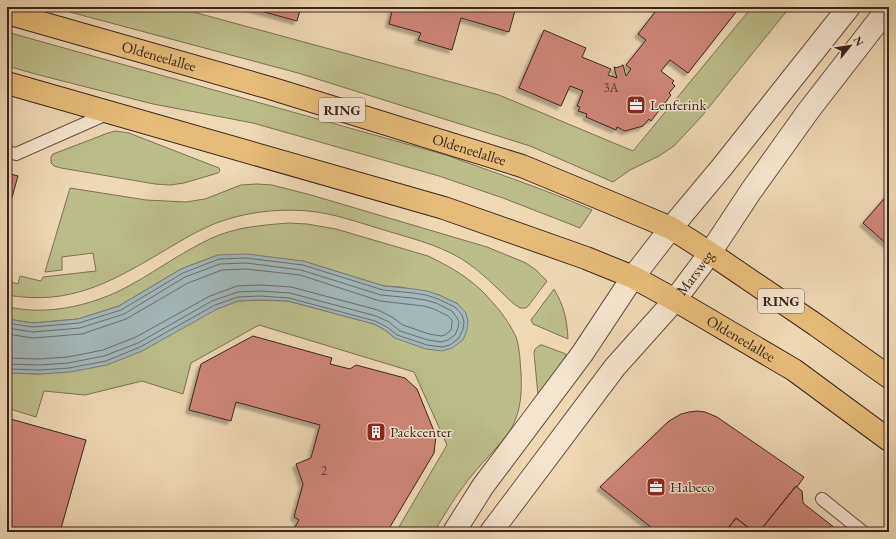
<svg xmlns="http://www.w3.org/2000/svg" width="896" height="539" font-family="'EB Garamond',serif">
	<style>
		.green { fill: #bcbe8a; stroke: #7c7254 }
		.water { fill: #a1b7ba; stroke: #787d7b }
		.lines { fill: none; stroke-linecap: round; stroke-linejoin: round }
		.shore { stroke: #6e6e6c; stroke-width: 1 }
		.building { fill: #ce8677; stroke: #3b251d; filter: url(#shadow) }
		.service-casing { stroke: #685242; stroke-width: 14 }
		.tertiary-casing { stroke: #685242; stroke-width: 24 }
		.primary-casing { stroke: #3b251d; stroke-width: 24 }
		.service { stroke: #f4e6ce; stroke-width: 12 }
		.tertiary { stroke: #f4e6ce; stroke-width: 22 }
		.primary { stroke: #e7bc7a; stroke-width: 22 }
		.labels { text-anchor: middle; stroke-width: 3; stroke-linejoin: round; paint-order: stroke }
		.number-label { font-size: 13px; fill: #603d34 }
		.shield { fill: #f4e6ce; stroke: #725f52; stroke-width: 1 }
		.shield-label { font-size: 14px; font-weight: bold; fill: #3b251d }
		.street-label { font-size: 15px; fill: #3b251d; stroke: #f4e6ce }
		.poi-label { font-size: 15px; fill: #3b251d; stroke: #f4e6ce; text-anchor: start }
	</style>
	<defs>
		<filter id="shadow"><feDropShadow dx="-3.5" dy="3.5" stdDeviation="1" flood-color="#0004"/></filter>
	</defs>
	<rect width="100%" height="100%" fill="#eed9b3"/>
	<filter id="stains"><feTurbulence type="fractalNoise" baseFrequency=".005" numOctaves="4"/><feColorMatrix values="0 0 0 0 .2 0 0 0 0 .09 0 0 0 0 .02 0 0 0 .5 -.17"/></filter>
	<radialGradient id="worn" r=".72"><stop offset=".6" stop-color="#630" stop-opacity="0"/><stop offset="1" stop-color="#630" stop-opacity=".3"/></radialGradient>
	<path class="green" d="M51,7H175L499,95L633,151L752,7H790L701,117L674,146L659,156L630,170L613,182L530,146L298,73Z
		M7,32L446,155C495,173 545,189 592,210L580,228L503,198L439,176L253,123L153,104L39,75L7,66Z
		M115,131L129,133L219,168L220,171L218,173L184,183L170,185L155,184L61,168L54,166L51,163V157L53,154L108,133Z
		M257,184L272,185L311,195L487,247L526,263L536,270L547,281L529,305L526,308H520C511,303 505,295 497,288C486,277 473,266 460,258C436,244 410,238 384,230C360,223 333,213 308,211C275,208 238,213 207,227C192,234 177,243 162,252C111,282 70,306 7,295V281L18,284L20,276L41,281L43,277L96,271L93,253L62,257V270L45,272L70,188L146,200L186,202L205,199L241,185Z
		M289,223L307,224L336,229L428,256C449,266 470,278 486,295C491,300 495,306 500,311C506,319 512,328 516,337C520,349 520,362 521,373C522,392 521,410 512,427C502,444 486,458 473,474C458,492 446,512 434,532H396L447,445L414,372L259,325L191,363L183,394L142,381L85,395L44,391L36,417L7,408V373L40,374L238,301L260,300L288,301L374,324L385,330L395,338L458,304L439,295L401,287L384,286L303,261L218,255L181,269L119,306L78,319L33,323L7,319V307C20,309 33,311 46,310C70,309 95,302 117,292C150,276 179,253 212,238C236,227 263,225 289,223Z
		M554,289C564,306 567,319 568,339L533,324L531,320Z
		M540,345H542L566,354L565,358L538,395L534,353L535,349Z"/>
	<path class="water" d="M247,254L303,261L384,286L414,289L427,291L439,295L458,304L466,313L468,321L467,330L463,340L452,348L442,351L426,349L395,338L385,330L374,324L288,301L260,300L238,301L217,309L142,351L107,365L70,372L40,374L7,373V319L33,323L78,319L119,306L181,269L218,255Z"/>
	<g class="lines">
		<path class="shore" d="M7,323L33,327L79,323L121,310L183,273L219,259L246,258L303,265L383,290L413,293L426,295L438,299L455,307L462,315L464,322L463,329L459,338L450,345L442,347L427,345L397,335L387,327L375,321L289,298L260,296L238,297L215,305L140,347L106,361L69,368L40,370L7,369
			M7,328L33,332L80,328L124,314L185,277L220,264L246,263L301,270L381,295L412,298L425,300L436,303L452,311L457,318L459,322L458,328L455,335L448,340L441,342L428,340L400,331L389,322L376,316L290,293L260,291L238,292L212,301L138,343L104,356L68,363L40,365L7,364
			M7,334L33,338L82,334L126,319L188,283L222,270L246,269L300,275L380,301L424,306L434,309L448,316L452,320V323L451,330L445,335L441,336L429,334L403,325L392,317L378,310L291,287L261,285L237,286L210,296L136,337L103,350L68,357L39,359L7,358"/>
	</g>
	<path class="building" d="M246,7H301L297,21Z
		M393,7H516L509,32L461,18L452,50L418,40L421,33L389,24Z
		M659,7H740L688,73L670,60L661,71L674,81L672,83L675,86L669,93L671,95L651,121L649,119L643,126L625,131L617,127L616,130L586,117L587,114L578,111L580,107L577,106L583,91L570,86L561,106L519,88L544,30L586,48L582,57L611,69L608,75L617,78L614,67H615V68L622,66V65H623L626,76L631,69L626,65L646,40L638,34Z
		M7,173L18,176L7,215Z
		M889,193V246L863,223Z
		M253,336L332,358L330,364L350,369L356,365L405,378L417,389L436,436L434,453L387,532H292L299,520L294,517L303,484L296,464L311,458L320,425L236,402L231,421L189,410L201,364Z
		M697,411L705,412L717,417L804,477L797,487L796,486L759,532H754L736,518L725,532H657L600,487L669,421L681,414L689,412Z
		M7,418L86,440L60,532H7Z
		M796,486L802,491L803,503L840,532H759Z
		M736,518L754,532H725Z"/>
	<g class="lines">
		<defs>
			<path id="service" d="M7,152L16,154L109,113
				M822,499L863,532"/>
			<g id="tertiary">
				<path d="M454,532L483,486L582,354L633,277L671,228L722,167L849,7"/>
				<path id="s1" d="M491,532L615,367L675,300L710,253L751,191L809,110L889,7"/>
			</g>
			<g id="primary">
				<path id="s2" d="M7,13L270,88L522,166L609,202L671,228L710,253L816,325L889,377"/>
				<path id="s3" d="M7,83L444,208L586,258L633,277L675,300L794,370L889,440"/>
			</g>
		</defs>
		<use href="#service" class="service-casing"/>
		<use href="#tertiary" class="tertiary-casing"/>
		<use href="#primary" class="primary-casing"/>
		<use href="#service" class="service"/>
		<use href="#tertiary" class="tertiary"/>
		<use href="#primary" class="primary"/>
	</g>
	<defs>
		<symbol id="office-square" viewBox="-11 -11 22 22"><rect x="-9" y="-9" width="18" height="18" rx="4" fill="#8f2418" stroke="#f4e6ce"/><path d="M-6-3h4V-5.5h4V-3h4V5H-6ZM-1-4.5V-3h2v-1.5ZM-6 0V1H6V0Z" fill="#fff"/></symbol>
		<symbol id="building-square" viewBox="-11 -11 22 22"><rect x="-9" y="-9" width="18" height="18" rx="4" fill="#8f2418" stroke="#f4e6ce"/><path d="M-4-6H4V6H1V3H-1V6H-4ZM-2.5-4.3h1.7v1.8h-1.7ZM.8-4.3h1.7v1.8H.8ZM-2.5-1h1.7V.8h-1.7ZM.8-1h1.7V.8H.8Z" fill="#fff"/></symbol>
	</defs>
	<g fill-rule="evenodd">
		<use href="#office-square" x="625" y="94" width="22" height="22"/>
		<use href="#building-square" x="365" y="421" width="22" height="22"/>
		<use href="#office-square" x="645" y="476" width="22" height="22"/>
	</g>
	<g class="labels">
		<g class="number-label">
			<text x="611" y="92">3A</text>
			<text x="324" y="475">2</text>
		</g>
		<g class="shield">
			<rect x="319" y="98" width="46" height="24" rx="3"/>
			<rect x="758" y="289" width="46" height="24" rx="3"/>
		</g>
		<g class="shield-label">
			<text x="342" y="115">RING</text>
			<text x="781" y="306">RING</text>
		</g>
		<g class="street-label">
			<text dy="5" stroke="none"><textPath href="#s2" startOffset="158">Oldeneelallee</textPath></text>
			<text dy="5" stroke="none"><textPath href="#s2" startOffset="482">Oldeneelallee</textPath></text>
			<text dy="5" stroke="none"><textPath href="#s1" startOffset="330">Marsweg</textPath></text>
			<text dy="5" stroke="none"><textPath href="#s3" startOffset="780">Oldeneelallee</textPath></text>
		</g>
		<g class="poi-label">
			<text x="650" y="110">Lenferink</text>
			<text x="390" y="437">Packcenter</text>
			<text x="670" y="492">Habeco</text>
		</g>
	</g>
	<rect width="896" height="539" fill="none" stroke="#eed9b3" stroke-width="24"/>
	<rect x="8" y="8" width="880" height="523" fill="none" stroke="#3b251d" stroke-width="2"/>
	<rect x="12" y="12" width="872" height="515" fill="none" stroke="#3b251d"/>
	<g transform="translate(850 46) rotate(60)" stroke="#f4e6ce" stroke-width="3" paint-order="stroke">
	<path d="M0-3L7 15L0 10L-7 15Z" fill="#3b251d"/>
	<text y="-6" font-size="11" font-weight="bold" text-anchor="middle" fill="#3b251d">N</text>
	</g>
	<rect width="100%" height="100%" filter="url(#stains)"/>
	<rect width="100%" height="100%" fill="url(#worn)"/>
</svg>
